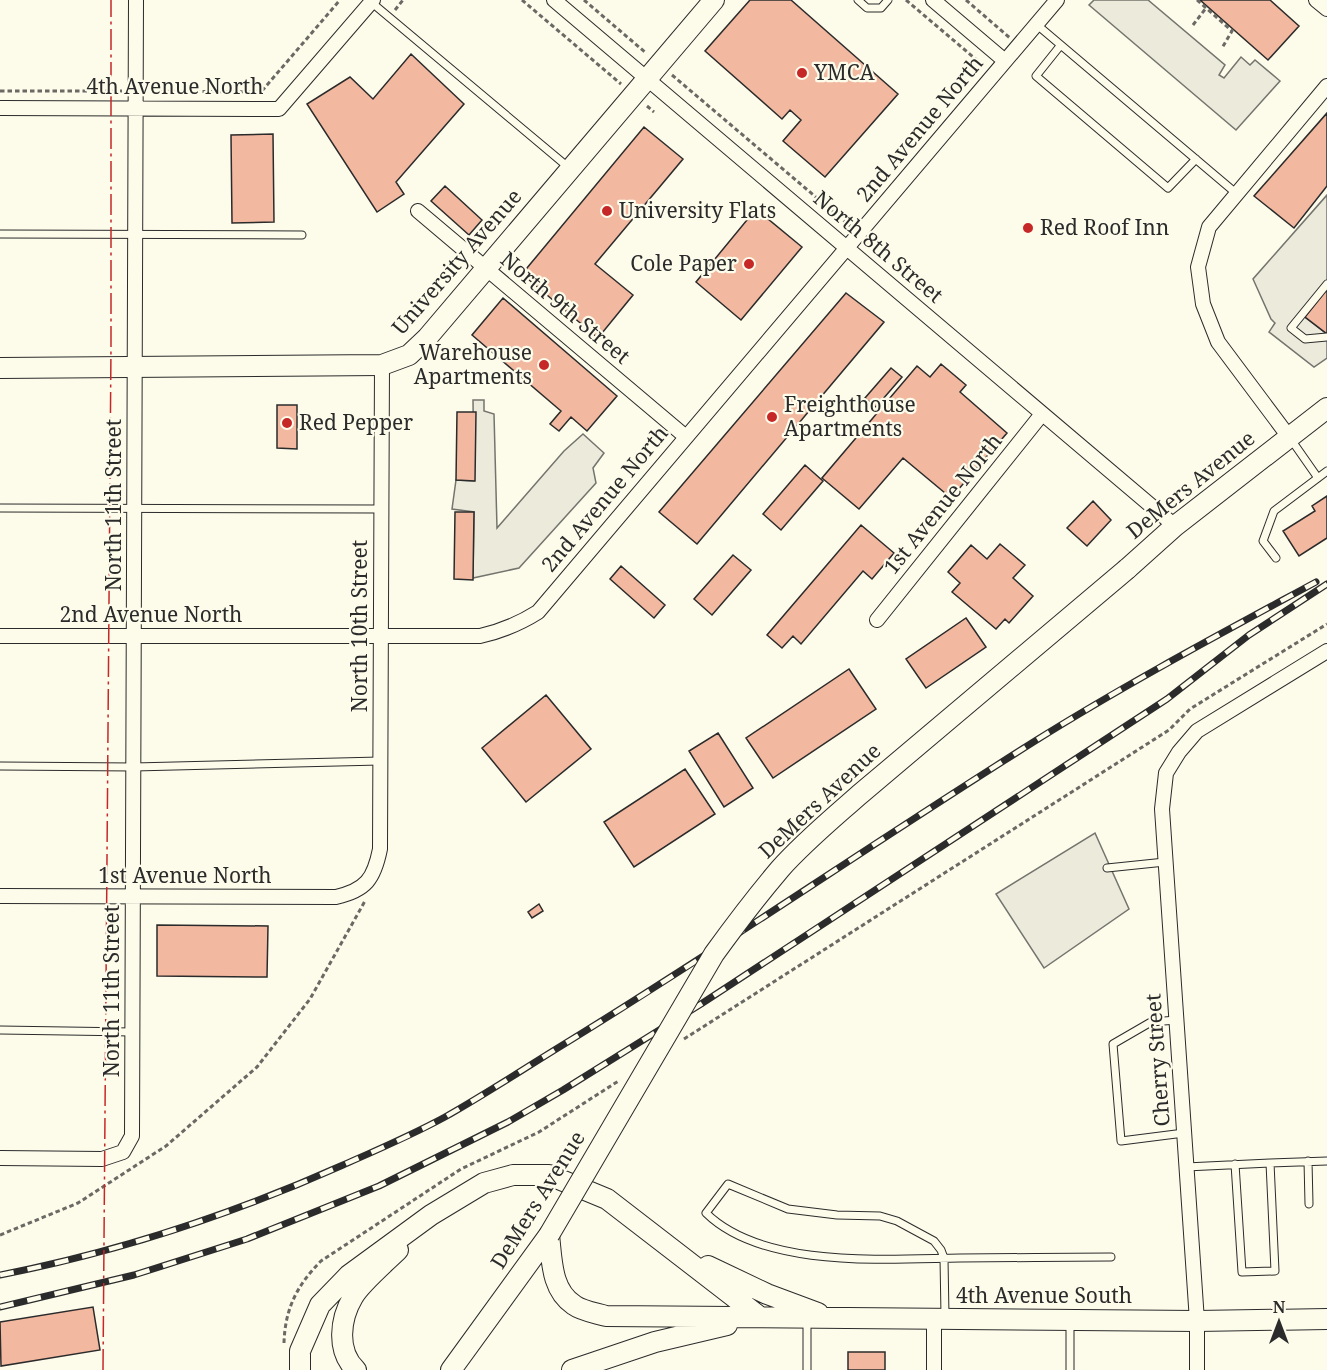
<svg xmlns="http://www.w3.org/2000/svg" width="1327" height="1370" font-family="'Noto Serif',serif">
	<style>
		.parking { fill: #eceadb; stroke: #74746e; stroke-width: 1.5 }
		.building { fill: #f2b8a0; stroke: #2b2b2b; stroke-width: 1.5 }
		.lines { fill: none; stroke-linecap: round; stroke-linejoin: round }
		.lane-casing { stroke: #2b2b2b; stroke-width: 9 }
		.street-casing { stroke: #2b2b2b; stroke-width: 16 }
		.secondary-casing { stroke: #2b2b2b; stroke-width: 22 }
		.path { stroke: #6a6964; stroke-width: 3; stroke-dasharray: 4.5 3; stroke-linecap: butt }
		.lane { stroke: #fdfbea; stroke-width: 7 }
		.street { stroke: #fdfbea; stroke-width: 14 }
		.secondary { stroke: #fdfbea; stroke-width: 20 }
		.rail-casing { stroke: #2b2b2b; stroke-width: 7 }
		.rail { stroke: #fdfbea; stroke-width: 4.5; stroke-dasharray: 14; stroke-linecap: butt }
		.secondary-bridge-casing { stroke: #2b2b2b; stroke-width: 22; stroke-linecap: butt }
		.secondary-bridge { stroke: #fdfbea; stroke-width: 20 }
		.power { stroke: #c62828; stroke-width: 1.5; stroke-dasharray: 21 4.5 3 4.5; stroke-linecap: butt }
		.poi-dot { fill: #c62828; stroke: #fdfbea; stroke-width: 2 }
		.labels { text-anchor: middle; stroke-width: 4.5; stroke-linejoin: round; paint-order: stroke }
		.poi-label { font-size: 21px; fill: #2b2b2b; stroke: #fdfbea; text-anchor: start }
		.street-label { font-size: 21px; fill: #2b2b2b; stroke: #fdfbea }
	</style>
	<rect width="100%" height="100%" fill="#fdfbea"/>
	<path class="parking" d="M1094,0H1148L1225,65L1219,75L1224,78L1241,57L1250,65L1255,60L1280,81L1236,130L1089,5Z
		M1327,195V289L1305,317L1327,334V358L1314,367L1269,332L1275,323L1271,319L1253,279Z
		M473,400H484V411L494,414L497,528L564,451L583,434L604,453L593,468L596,483L519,568L473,578L474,512L452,509L456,480L474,481Z
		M1095,833L1129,909L1044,968L996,894Z"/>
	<path class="building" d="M750,0H791L898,94L825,177L783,141L801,120L790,110L782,119L705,51Z
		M1200,0H1270L1299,26L1268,60Z
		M411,54L464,104L396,182L404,194L377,212L307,104L350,77L373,99Z
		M1327,113V186L1294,228L1254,196Z
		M644,127L683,159L595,264L633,295L598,338L522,274Z
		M273,134L274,222L232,223L231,135Z
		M445,186L482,220L469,235L431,201Z
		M756,209L802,247L741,320L696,282Z
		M1327,289V334L1305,317Z
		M846,293L884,322L697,544L659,512Z
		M503,298L617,396L587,431L571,417L559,431L550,424L561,411L472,335Z
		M941,364L966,385L960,392L1007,433L951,498L903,458L859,509L822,478L917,366L930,377Z
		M891,368L902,377L876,407L865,398Z
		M277,405H297V449L277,448Z
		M457,412H476L475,481L456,480Z
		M805,465L823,481L781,530L763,514Z
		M1327,496V538L1299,556L1283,531L1315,511L1312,506Z
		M1093,501L1111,520L1087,546L1067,528Z
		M455,512H474L473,580L454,579Z
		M861,525L894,553L872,579L863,571L801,644L793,636L782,648L767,635Z
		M1000,544L1025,565L1013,578L1033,596L1009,623L1005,619L996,629L952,592L960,583L948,572L971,545L987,559Z
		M733,555L751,570L712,615L694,599Z
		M621,566L665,605L654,618L610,579Z
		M966,618L986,647L926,688L906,659Z
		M849,669L876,709L773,778L746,738Z
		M546,695L591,749L526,802L482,748Z
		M718,733L753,788L724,807L689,751Z
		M685,769L715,814L634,867L604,822Z
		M539,904L543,911L532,918L528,912Z
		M157,925L268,926L267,977L157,976Z
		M93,1307L100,1350L1,1366L0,1322Z
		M848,1352H885V1370H848Z"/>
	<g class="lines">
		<defs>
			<path id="lane" d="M858,0L867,8H881L888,0
				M371,2L568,167
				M1036,24L1237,194
				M1060,46L1036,76L1168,188L1196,159
				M0,234L302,235
				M1327,284L1291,328L1305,339L1327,337
				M1290,438L1318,478
				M0,508L381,509
				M1276,558L1263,541L1274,511L1327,471
				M0,766L134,767L380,761
				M1107,868L1165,862
				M1177,1020L1151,1022L1113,1044L1121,1141L1184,1133
				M0,1030L133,1032
				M1308,1161L1309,1204
				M1235,1164L1242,1272L1275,1271L1270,1163L1327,1161
				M1186,1167L1270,1163
				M945,1316L944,1258L941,1250L934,1241L897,1221L880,1216L837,1215L788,1209L728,1184L706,1213C763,1269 886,1259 960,1258C1010,1258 1061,1257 1111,1257
				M807,1319V1370
				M1070,1322V1370"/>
			<path id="street" d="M554,0L1175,526
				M933,0L1005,61
				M1316,0L1327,9
				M0,108L279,109L373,0
				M418,211L686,437
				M1289,437L1218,342L1203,304L1198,267L1209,227L1327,86
				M877,620L1042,414
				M0,636H480C502,631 519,624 538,612L1057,0
				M0,896L336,897C366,890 374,879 380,849L382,365
				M0,1158L102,1159L123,1152L132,1136L136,0
				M934,1319V1370
				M1197,1370V1321L1162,809L1166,773L1179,752L1197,731L1327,651"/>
			<path id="secondary" d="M0,368L382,365L409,355L427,338L714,0
				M1127,569L1175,526L1327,408
				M549,1235C552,1260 551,1290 574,1305C582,1311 596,1313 606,1316L1197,1321L1327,1319
				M708,1266L767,1294L818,1313
				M300,1370V1351L320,1305L349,1275L431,1215L484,1183L513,1175H549L607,1199L760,1317
				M356,1370C336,1351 340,1319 353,1297C360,1284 386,1262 398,1250
				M451,1370L549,1235
				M572,1370L655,1342L727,1325"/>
		</defs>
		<use href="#lane" class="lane-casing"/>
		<use href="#street" class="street-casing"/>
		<use href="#secondary" class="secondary-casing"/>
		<path class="path" d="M522,0L621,84
			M584,0L646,53
			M906,0L985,67
			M966,0L1010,38
			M1197,0L1232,31L1222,48
			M395,10L403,0
			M1193,25L1206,8
			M672,75L850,226
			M0,91H122
			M150,91L261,92L340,0
			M647,106L654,112
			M684,1039L1169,730L1190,709L1327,624
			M0,1235L78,1203L166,1146L257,1067L310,999L365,901
			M284,1343C285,1309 297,1285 321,1261L461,1169L539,1132L620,1080"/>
		<use href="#lane" class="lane"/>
		<use href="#street" class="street"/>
		<use href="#secondary" class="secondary"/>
		<defs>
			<path id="rail" d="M0,1275C118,1252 233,1214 343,1165C377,1150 412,1135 445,1117C484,1095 522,1070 561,1046C721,948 876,841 1035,741C1126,684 1222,633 1316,582
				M0,1307L134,1275L247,1239L379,1186L508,1122L563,1090L701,1004L1167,699L1249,635L1327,584"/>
		</defs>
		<use href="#rail" class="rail-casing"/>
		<use href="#rail" class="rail"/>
		<defs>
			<path id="secondary-bridge" d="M549,1235L714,954C735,925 757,896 780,869C804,842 832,819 859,795L1127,569"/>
		</defs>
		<use href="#secondary-bridge" class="secondary-bridge-casing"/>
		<use href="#secondary-bridge" class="secondary-bridge"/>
		<path class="power" d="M103,1370L111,346V0"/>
	</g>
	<g class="poi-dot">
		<circle cx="802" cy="73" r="6"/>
		<circle cx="607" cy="211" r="6"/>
		<circle cx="1028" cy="228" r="6"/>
		<circle cx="749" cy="264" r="6"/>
		<circle cx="544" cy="365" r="6"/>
		<circle cx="772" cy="417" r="6"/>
		<circle cx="287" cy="423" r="6"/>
	</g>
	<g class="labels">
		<g class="poi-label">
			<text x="814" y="80">YMCA</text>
			<text x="619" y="218">University Flats</text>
			<text x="1040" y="235">Red Roof Inn</text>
			<text x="737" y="271" text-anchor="end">Cole Paper</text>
			<text x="532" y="360" text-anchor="end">Warehouse<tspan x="532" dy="24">Apartments</tspan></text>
			<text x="784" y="412">Freighthouse<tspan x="784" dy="24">Apartments</tspan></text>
			<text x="299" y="430">Red Pepper</text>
		</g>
		<g class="street-label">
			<text x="175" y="94">4th Avenue North</text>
			<text transform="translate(920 129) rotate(-50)" y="7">2nd Avenue North</text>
			<text transform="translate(878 247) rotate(40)" y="7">North 8th Street</text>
			<text transform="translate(457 262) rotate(-49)" y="7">University Avenue</text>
			<text transform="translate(565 308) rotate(40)" y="7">North 9th Street</text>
			<text transform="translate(1191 485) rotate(-39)" y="7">DeMers Avenue</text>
			<text transform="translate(605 499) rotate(-50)" y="7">2nd Avenue North</text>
			<text transform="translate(943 504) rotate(-51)" y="7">1st Avenue North</text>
			<text transform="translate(114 505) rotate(-90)" y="7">North 11th Street</text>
			<text x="151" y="622">2nd Avenue North</text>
			<text transform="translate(360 626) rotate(-90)" y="7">North 10th Street</text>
			<text transform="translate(820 801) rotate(-43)" y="7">DeMers Avenue</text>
			<text x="185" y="883">1st Avenue North</text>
			<text transform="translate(112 991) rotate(-90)" y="7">North 11th Street</text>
			<text transform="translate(1158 1060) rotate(-94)" y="7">Cherry Street</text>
			<text transform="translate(538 1200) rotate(-58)" y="7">DeMers Avenue</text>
			<text x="1044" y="1303">4th Avenue South</text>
		</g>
	</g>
	<g transform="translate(1279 1322)" stroke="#fdfbea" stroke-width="4.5" paint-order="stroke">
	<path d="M0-4.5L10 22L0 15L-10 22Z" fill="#2b2b2b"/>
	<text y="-9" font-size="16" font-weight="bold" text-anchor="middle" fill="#2b2b2b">N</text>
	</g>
</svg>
